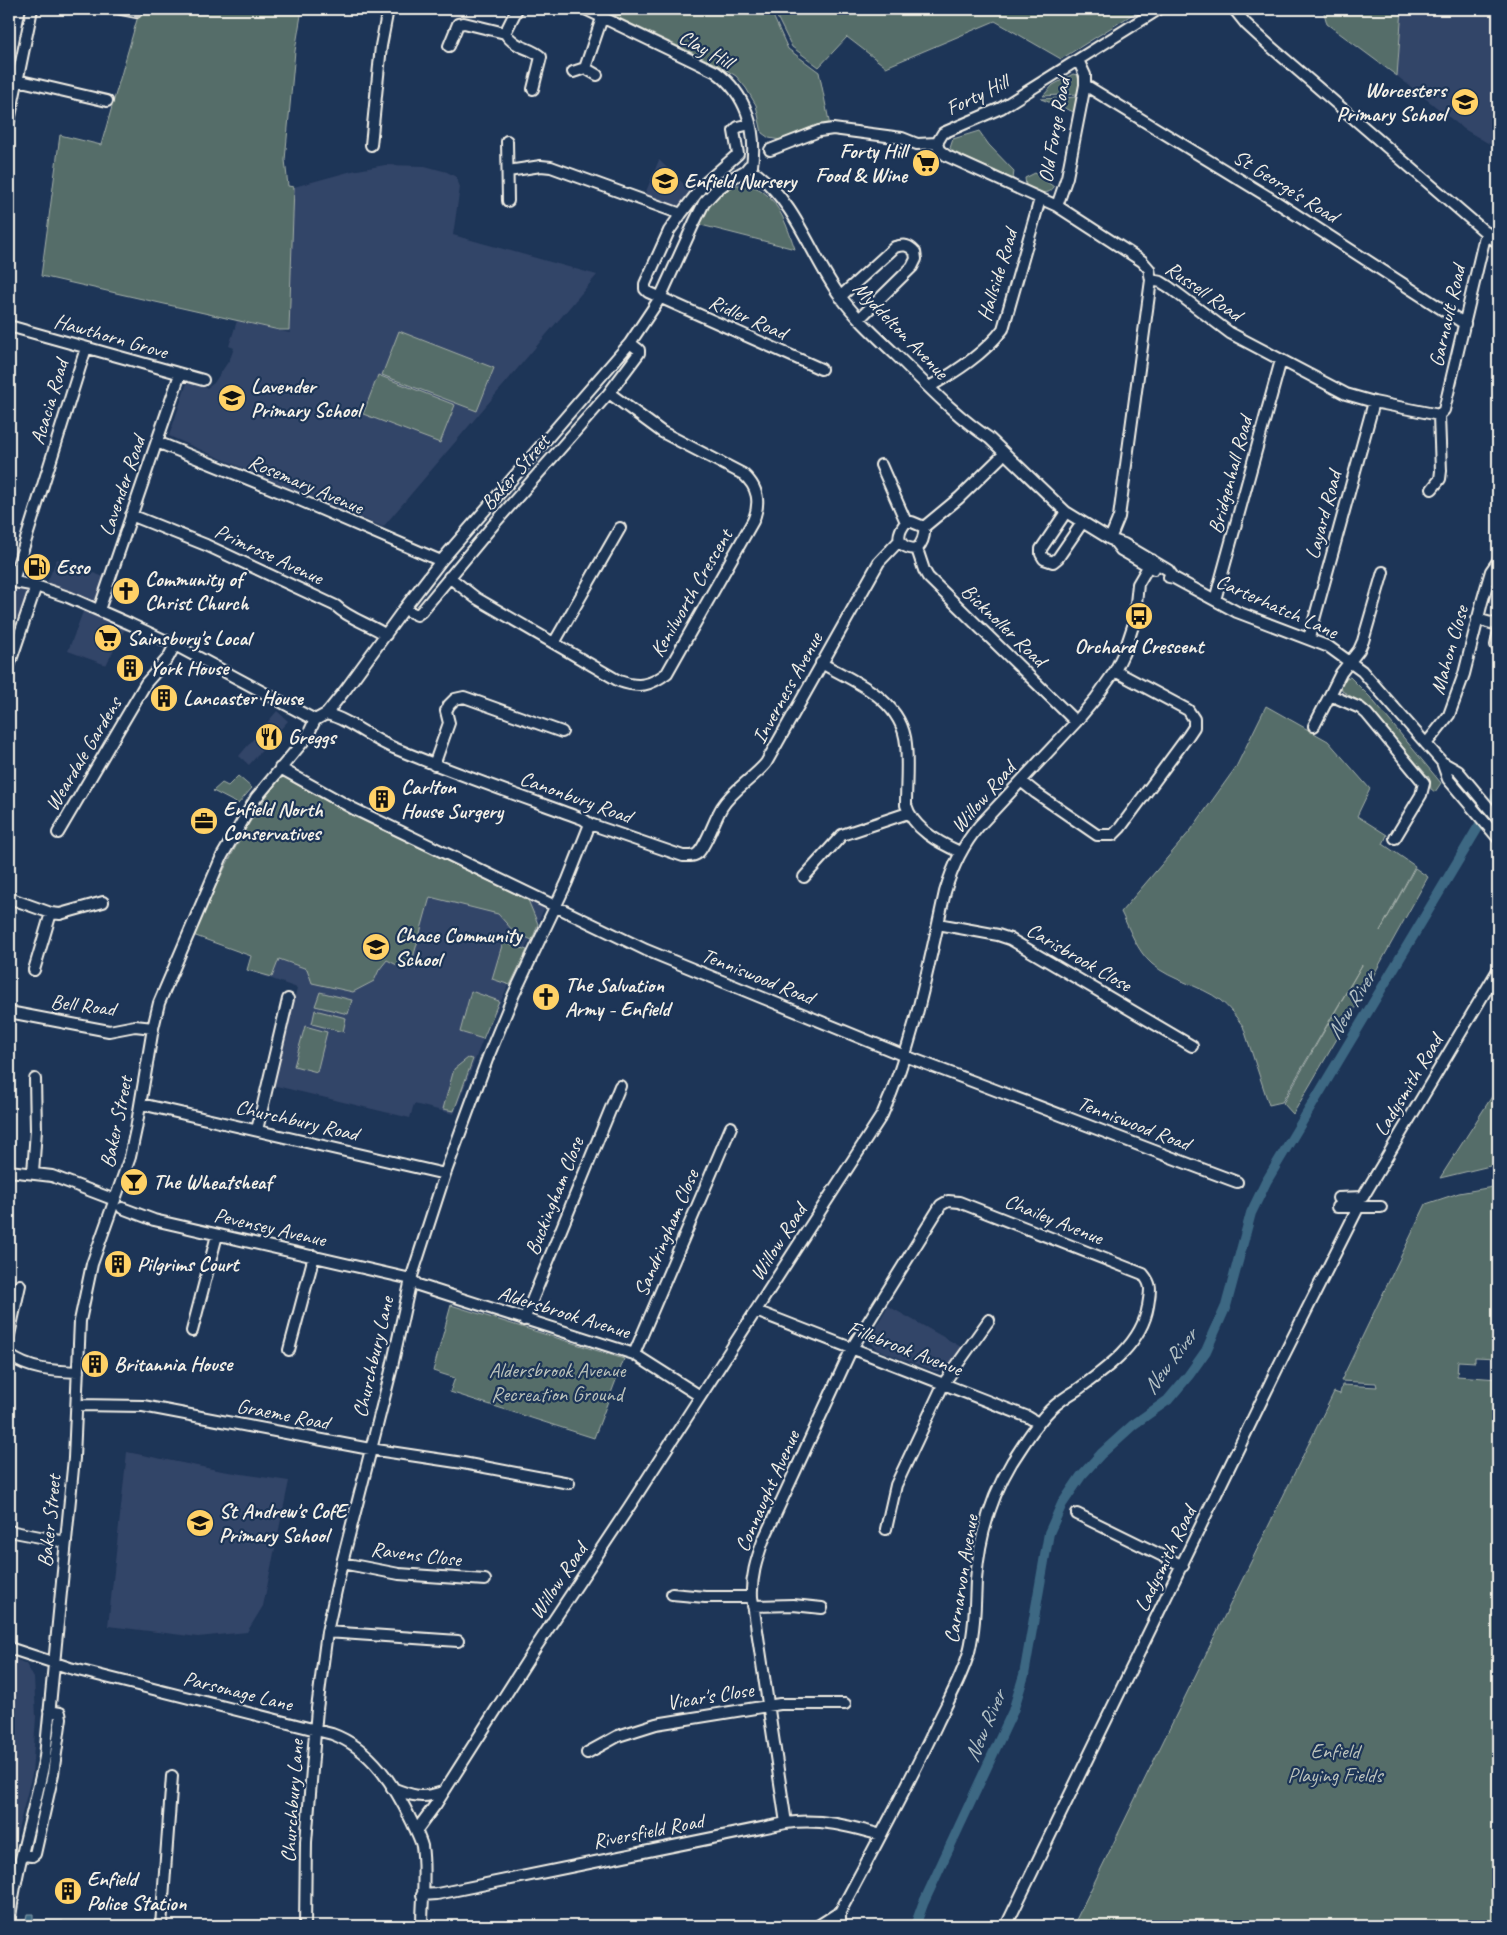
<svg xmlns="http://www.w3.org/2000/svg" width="1507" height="1935" font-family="Caveat,sans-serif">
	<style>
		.built { fill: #334467 }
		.green { fill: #556d69; stroke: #a4afa8 }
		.water { fill: #3d6883; stroke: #869fab }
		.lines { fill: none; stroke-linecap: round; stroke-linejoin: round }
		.canal { stroke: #3d6883; stroke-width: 10 }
		.minor-casing { stroke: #f4f1e8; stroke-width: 14 }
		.minor { stroke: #1d3557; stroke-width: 10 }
		.labels { text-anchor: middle; stroke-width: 4.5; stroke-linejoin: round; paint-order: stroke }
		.street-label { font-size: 21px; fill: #f4f1e8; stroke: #1d3557 }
		.poi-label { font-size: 21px; font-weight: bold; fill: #f4f1e8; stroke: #1d3557; text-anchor: start }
		.park-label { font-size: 21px; fill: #bcc3bc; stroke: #1d3557 }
		.water-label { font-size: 22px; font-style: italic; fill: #b4c1c5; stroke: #1d3557 }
	</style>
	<rect width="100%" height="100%" fill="#1d3557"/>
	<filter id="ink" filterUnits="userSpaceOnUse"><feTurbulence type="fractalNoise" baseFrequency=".02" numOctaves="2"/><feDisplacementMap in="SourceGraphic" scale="10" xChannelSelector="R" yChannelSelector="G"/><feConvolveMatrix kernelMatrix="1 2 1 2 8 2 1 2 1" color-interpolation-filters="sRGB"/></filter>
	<g filter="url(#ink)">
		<path class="built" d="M1402,9H1498V149L1464,129L1397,76Z
			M659,160L691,191L679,206L645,194Z
			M385,165L425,166L447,172L456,177L460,187L453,235L597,275L383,527L279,484L169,436L187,383L207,388L214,383L230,359L234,348L229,346L237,321L290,333L289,330L294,187L352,171Z
			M57,559L117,582L107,610L45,587Z
			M9,586L30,590L18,619L9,616Z
			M84,609L127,625L106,665L68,651Z
			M277,711L288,721L249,765L239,756Z
			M281,771L545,907L483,1039L454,1114L414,1104L410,1118L272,1085L297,988L247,970L251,956L193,935L228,859L260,798Z
			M888,1306L963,1348L947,1367L941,1371H934L876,1349L871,1342V1335Z
			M127,1452L222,1471L289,1481L263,1606L247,1632L198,1637L108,1626Z
			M9,1656L26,1664L34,1678L36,1717L32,1774L9,1866Z"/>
		<path class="green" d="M140,9H302L295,51L285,160L288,186L294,187L289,330H279L41,276L60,135L101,145Z
			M619,9H770L788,49L819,72L830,126L817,125L780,140L769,138L762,133L756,105L746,88L736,76L720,66L615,16Z
			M773,9H1141L1061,59L995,21L886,67L847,37L819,67L792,47Z
			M1323,9H1402L1397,76L1327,24Z
			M1073,74L1077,75L1080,83L1078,94L1043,96L1053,85Z
			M1077,97L1074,112L1041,99Z
			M979,131L989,145L1014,171L1013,179L953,152L950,148L953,139Z
			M1035,173L1054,187C1047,198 1036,190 1026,186L1025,178Z
			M735,185C744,185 754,185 762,191C780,203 788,229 795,249L697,224C706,206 716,192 735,185Z
			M399,331L494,368L477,411L382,375Z
			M378,375L455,405L440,443L363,414Z
			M1350,677L1370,697L1441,783L1435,792L1431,789L1429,777L1425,773L1368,706L1342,691L1341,685L1346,678Z
			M1266,706L1328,741L1370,789L1357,816L1387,835L1383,844L1415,866L1380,931L1415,868L1428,877L1362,996L1293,1114L1283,1103L1362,965L1282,1102L1269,1105L1243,1026C1236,1017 1229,1007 1220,1000C1200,985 1172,981 1152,964C1137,951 1130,930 1121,912L1191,830L1236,767Z
			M238,776L252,788L238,804L213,791L222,783L228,786Z
			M282,776L351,815L528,900L538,924L532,940L514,932L498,914L430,897L410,969L399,966L387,960L379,970L374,981L353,992L312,983L307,969L279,959L272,977L247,970L251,956L193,935C219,880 243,824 282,776Z
			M503,942L527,950L510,985L492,979Z
			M471,991L499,1001L483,1039L460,1032Z
			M320,992L352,1000L348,1014L315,1006Z
			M315,1010L346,1018L343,1032L312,1024Z
			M305,1026L327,1032L317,1072L294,1066Z
			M468,1058L473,1059L454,1111L443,1109L454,1069Z
			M1498,1087V1164L1440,1178Z
			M1498,1186V1358L1475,1357V1362L1458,1361L1457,1376L1498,1379V1926H1073L1334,1392L1340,1394L1342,1385L1377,1387L1376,1383L1341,1381L1426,1204L1459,1193Z
			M451,1305L624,1359L594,1438L450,1392L455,1378L433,1371Z"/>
		<path class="water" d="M27,1914H33V1920L63,1921L59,1926H21V1922L26,1920Z"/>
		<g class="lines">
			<path class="canal" d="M915,1926L923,1904L1013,1711L1024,1675L1049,1533L1062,1504L1081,1476L1101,1454L1133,1425L1168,1400L1189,1375L1206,1351L1226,1306L1251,1213L1266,1182L1498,794"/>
			<defs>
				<path id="minor" d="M121,9L136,12
					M585,9L716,72C746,94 757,129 752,166
					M1234,9L1246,24L1271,47L1498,243
					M505,33C517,50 529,46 541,57L533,89
					M449,46L458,24L464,23L505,33L517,9
					M573,72L585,68
					M597,75L585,68L602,18
					M17,80L107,101
					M1085,85L1275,201L1465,324
					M9,121L32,9
					M750,124L738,127L734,131L738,154L704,184L681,214L669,231L645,284V289L648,292L821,369
					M507,141L508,201
					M937,143L939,150L947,156L1057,206L1142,261L1149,269L1151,280L1161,282L1169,287L1230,333L1346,394L1374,402L1439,415L1444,410L1486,232
					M937,143L943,133L1001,108L1159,9
					M371,145L381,46L388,9
					M770,150L819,131L833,129L902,138L917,144L937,143
					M508,171L541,166L551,167L681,214
					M757,174C797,205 811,256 840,296C856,318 876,336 895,354C925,383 954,415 989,438L1066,512L1110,539L1124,544L1168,570L1174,578
					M1057,206L1067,177L1085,85V75L1078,60
					M840,297L895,247C904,244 909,245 915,252L916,259L912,267L859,319
					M9,326L203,380
					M929,387C956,372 984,354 1003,329L1040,199
					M157,442L295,498L441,561
					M881,465L906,522
					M1432,489L1440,479L1441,471L1439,415
					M1066,512L1041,549V554L1044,559L1053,562L1058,558L1082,523
					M131,515L206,545L336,606C349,619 370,624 386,635
					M906,522H912L924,527C925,536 923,542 917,549C897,548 895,536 906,522Z
					M924,527L959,498L1000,458
					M1110,539L1119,517L1151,280
					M1114,541L1121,550L1154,569
					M917,549L924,570L928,577L1076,722
					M1383,572L1363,641L1359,650L1341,673L1330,695L1360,708L1367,714L1424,783L1421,795L1395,838
					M449,577L476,598L619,681C639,688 650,686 667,673L753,521C761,502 758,487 743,474L662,432L609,393
					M1169,577L1174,578L1237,612L1329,647L1362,671L1442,762L1458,771L1498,819
					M9,581L36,586L68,597L130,624L175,645L315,720
					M13,581L86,348
					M1215,600L1281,360
					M404,609L417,615L421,612L494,524L609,393L639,353V350L630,343
					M99,610L180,374
					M1477,619L1498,625
					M1309,638L1374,402
					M554,643L620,528
					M1496,645L1498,635
					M821,663C855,682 902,699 906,744C908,764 906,785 906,805C913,829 939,843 960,852
					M9,666L36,586
					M326,714C349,719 371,739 394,748C456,774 520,796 583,819L590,824L683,856C688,856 694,857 698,853C706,846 715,818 722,807C733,789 753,779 766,763L879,562L899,541
					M1314,726L1330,695
					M1426,744L1449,715L1464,674L1482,602L1491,571L1498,561
					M1442,762L1448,779L1498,838
					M434,765L449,723L446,711L449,705L455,699L464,697L562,732
					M280,768L354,809L646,950L905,1056C1016,1097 1126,1141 1237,1182
					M1021,781L1036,793L1097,835H1113L1120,828L1188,736L1194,727V719L1188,710L1115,671
					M58,833L146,683L168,658L175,645
					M804,877L842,835L908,813
					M9,898L51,913L34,970
					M51,913L60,914L103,902
					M938,924L998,935L1010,939L1192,1046
					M9,1012L109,1031L135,1026L153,1028
					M141,1104L445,1174
					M257,1130L288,999
					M9,1171L52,1176L115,1200
					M33,1173L36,1130L35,1079
					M1338,1198L1363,1197L1498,970
					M1337,1207H1381
					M122,1208L154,1220L411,1279L418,1285L634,1354L700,1396
					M756,1311L1028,1417L1038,1423
					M524,1320L620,1086
					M192,1331L217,1235
					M9,1335L20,1285
					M289,1350L314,1256
					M634,1354L731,1127
					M9,1355C29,1370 53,1371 78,1372
					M77,1405L143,1406L370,1449L463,1463L569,1483
					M1077,1514L1183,1566
					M886,1529L896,1485L944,1383L989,1320
					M9,1531L66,1542
					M342,1563L399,1574L485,1580
					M672,1594L705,1597H752
					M753,1606L793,1605L822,1608
					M327,1632L458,1641
					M9,1648L70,1668L332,1734C371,1748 395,1786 412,1822C415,1829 420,1838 422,1846C426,1872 422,1900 422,1926
					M587,1753L618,1736L656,1724L780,1704H845
					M392,1788C412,1796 422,1799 443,1792
					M786,1823L752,1597C751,1577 756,1561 763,1541L852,1348L941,1205L948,1201L959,1202L1143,1274C1153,1286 1150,1291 1148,1306C1142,1344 1106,1369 1077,1390C1067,1396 1058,1402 1050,1410C1035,1425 1024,1444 1012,1462C991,1497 979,1539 976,1580C975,1604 975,1628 969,1652C962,1677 948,1701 937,1724C907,1788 873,1850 840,1912L818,1926
					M416,1831L436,1804L536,1647L629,1507L882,1115C914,1044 928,968 945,892C952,868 962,846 979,826L1076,722L1096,698L1115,671L1125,650L1134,623L1138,584L1152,560
					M23,1855L32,1856L35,1854L53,1774L61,1718L60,1713L49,1711
					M422,1895L437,1894L786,1823C820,1818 849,1826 881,1835
					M840,1912V1926
					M9,1926C15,1869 34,1814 45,1757L74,1458L80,1321L92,1264L130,1157L136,1129L153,1028L159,1003L222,856L256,798L307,737L315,720L326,714L346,689L404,609L441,561L630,343L660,298L695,221L704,203L715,191L734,177L745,171L749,166H752
					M161,1926L172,1776
					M305,1926L306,1842L317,1709L327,1632L342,1563L391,1371L411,1279L445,1174L488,1057L514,994L567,882L590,824
					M1006,1926L1277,1369L1358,1208"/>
			</defs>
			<use href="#minor" class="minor-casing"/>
			<use href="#minor" class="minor"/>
		</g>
	</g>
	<defs>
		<symbol id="school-disc" viewBox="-11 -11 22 22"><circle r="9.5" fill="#ffd166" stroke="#1d3557"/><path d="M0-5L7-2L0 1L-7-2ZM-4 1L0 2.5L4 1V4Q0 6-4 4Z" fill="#111"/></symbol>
		<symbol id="supermarket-disc" viewBox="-11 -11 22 22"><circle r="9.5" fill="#ffd166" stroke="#1d3557"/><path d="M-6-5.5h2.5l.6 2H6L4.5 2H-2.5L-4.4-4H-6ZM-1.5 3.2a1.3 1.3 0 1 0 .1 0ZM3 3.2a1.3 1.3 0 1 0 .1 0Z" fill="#111"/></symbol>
		<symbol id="fuel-disc" viewBox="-11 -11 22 22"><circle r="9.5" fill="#ffd166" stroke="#1d3557"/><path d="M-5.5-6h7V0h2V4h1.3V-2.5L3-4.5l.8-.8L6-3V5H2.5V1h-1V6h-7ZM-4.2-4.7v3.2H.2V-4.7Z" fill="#111"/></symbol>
		<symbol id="church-disc" viewBox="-11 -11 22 22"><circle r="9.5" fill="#ffd166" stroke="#1d3557"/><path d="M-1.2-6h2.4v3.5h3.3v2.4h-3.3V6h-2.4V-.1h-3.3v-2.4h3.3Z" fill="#111"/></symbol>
		<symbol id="bus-disc" viewBox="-11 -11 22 22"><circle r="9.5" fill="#ffd166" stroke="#1d3557"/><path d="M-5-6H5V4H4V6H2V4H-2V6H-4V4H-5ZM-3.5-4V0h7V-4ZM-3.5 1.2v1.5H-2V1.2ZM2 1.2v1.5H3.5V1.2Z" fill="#111"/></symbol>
		<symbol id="building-disc" viewBox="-11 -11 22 22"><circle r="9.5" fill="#ffd166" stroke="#1d3557"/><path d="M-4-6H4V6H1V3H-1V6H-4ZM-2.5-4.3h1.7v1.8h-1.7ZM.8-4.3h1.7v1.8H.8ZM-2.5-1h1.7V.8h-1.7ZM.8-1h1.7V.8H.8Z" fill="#111"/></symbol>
		<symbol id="restaurant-disc" viewBox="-11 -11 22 22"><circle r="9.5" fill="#ffd166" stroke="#1d3557"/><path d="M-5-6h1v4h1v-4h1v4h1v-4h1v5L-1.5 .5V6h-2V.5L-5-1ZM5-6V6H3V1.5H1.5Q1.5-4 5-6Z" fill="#111"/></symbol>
		<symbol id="office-disc" viewBox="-11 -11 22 22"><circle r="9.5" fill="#ffd166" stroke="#1d3557"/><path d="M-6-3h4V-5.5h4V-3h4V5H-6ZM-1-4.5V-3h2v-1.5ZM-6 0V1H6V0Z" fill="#111"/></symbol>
		<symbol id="bar-disc" viewBox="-11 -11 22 22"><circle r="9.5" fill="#ffd166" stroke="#1d3557"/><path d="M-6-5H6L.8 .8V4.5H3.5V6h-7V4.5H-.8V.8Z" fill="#111"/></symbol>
	</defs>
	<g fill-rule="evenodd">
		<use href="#school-disc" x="1449" y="86" width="32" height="32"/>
		<use href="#supermarket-disc" x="910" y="147" width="32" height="32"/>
		<use href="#school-disc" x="649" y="165" width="32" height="32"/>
		<use href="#school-disc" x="216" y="382" width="32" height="32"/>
		<use href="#fuel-disc" x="21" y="551" width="32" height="32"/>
		<use href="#church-disc" x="110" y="575" width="32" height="32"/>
		<use href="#bus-disc" x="1123" y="600" width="32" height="32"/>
		<use href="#supermarket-disc" x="92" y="622" width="32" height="32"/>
		<use href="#building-disc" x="114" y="652" width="32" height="32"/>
		<use href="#building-disc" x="148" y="682" width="32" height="32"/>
		<use href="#restaurant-disc" x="253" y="721" width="32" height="32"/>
		<use href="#building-disc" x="366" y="783" width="32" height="32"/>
		<use href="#office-disc" x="188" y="805" width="32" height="32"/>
		<use href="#school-disc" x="360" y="931" width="32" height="32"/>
		<use href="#church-disc" x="530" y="981" width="32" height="32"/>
		<use href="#bar-disc" x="118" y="1166" width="32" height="32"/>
		<use href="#building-disc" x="102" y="1248" width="32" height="32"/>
		<use href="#building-disc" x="79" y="1348" width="32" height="32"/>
		<use href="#school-disc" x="184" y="1507" width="32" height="32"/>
		<use href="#building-disc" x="52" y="1875" width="32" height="32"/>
	</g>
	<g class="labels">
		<g class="street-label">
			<text transform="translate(706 49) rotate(29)" y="7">Clay Hill</text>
			<text transform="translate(977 95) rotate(-26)" y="7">Forty Hill</text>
			<text transform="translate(1054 130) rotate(-80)" y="7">Old Forge Road</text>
			<text transform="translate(1286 186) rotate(32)" y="7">St George's Road</text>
			<text transform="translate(997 275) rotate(-73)" y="7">Hallside Road</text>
			<text transform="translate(1204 291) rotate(35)" y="7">Russell Road</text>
			<text transform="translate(1447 316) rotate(-77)" y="7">Garnault Road</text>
			<text transform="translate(748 317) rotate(24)" y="7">Ridler Road</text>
			<text transform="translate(901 330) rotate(46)" y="7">Myddelton Avenue</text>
			<text transform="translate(111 336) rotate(16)" y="7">Hawthorn Grove</text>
			<text transform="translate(49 402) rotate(-73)" y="7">Acacia Road</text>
			<text transform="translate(515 472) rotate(-49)" y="7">Baker Street</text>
			<text transform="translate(1230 475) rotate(-75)" y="7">Bridgenhall Road</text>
			<text transform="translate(306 484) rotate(23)" y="7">Rosemary Avenue</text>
			<text transform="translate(122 486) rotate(-71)" y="7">Lavender Road</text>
			<text transform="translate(1323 515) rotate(-75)" y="7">Layard Road</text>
			<text transform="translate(269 554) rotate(25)" y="7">Primrose Avenue</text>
			<text transform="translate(691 593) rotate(-60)" y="7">Kenilworth Crescent</text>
			<text transform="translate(1277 606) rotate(24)" y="7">Carterhatch Lane</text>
			<text transform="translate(1004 625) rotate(44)" y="7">Bicknoller Road</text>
			<text transform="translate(1449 650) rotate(-74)" y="7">Mahon Close</text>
			<text transform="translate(787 688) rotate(-61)" y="7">Inverness Avenue</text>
			<text transform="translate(83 754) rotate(-59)" y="7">Weardale Gardens</text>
			<text transform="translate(576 797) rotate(20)" y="7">Canonbury Road</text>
			<text transform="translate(983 797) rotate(-49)" y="7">Willow Road</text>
			<text transform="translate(1079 957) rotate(30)" y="7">Carisbrook Close</text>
			<text transform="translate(758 976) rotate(22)" y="7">Tenniswood Road</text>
			<text transform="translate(83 1005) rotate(7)" y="7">Bell Road</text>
			<text transform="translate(1408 1085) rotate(-59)" y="7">Ladysmith Road</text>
			<text transform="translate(297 1120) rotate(13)" y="7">Churchbury Road</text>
			<text transform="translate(116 1122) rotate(-78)" y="7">Baker Street</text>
			<text transform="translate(1134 1123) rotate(21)" y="7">Tenniswood Road</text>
			<text transform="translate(554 1196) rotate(-68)" y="7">Buckingham Close</text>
			<text transform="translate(1054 1219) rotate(22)" y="7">Chailey Avenue</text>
			<text transform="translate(270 1227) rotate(13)" y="7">Pevensey Avenue</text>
			<text transform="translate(666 1233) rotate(-67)" y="7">Sandringham Close</text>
			<text transform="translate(778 1242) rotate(-57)" y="7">Willow Road</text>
			<text transform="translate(564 1312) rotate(17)" y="7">Aldersbrook Avenue</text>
			<text transform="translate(905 1348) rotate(21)" y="7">Fillebrook Avenue</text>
			<text transform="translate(373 1357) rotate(-77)" y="7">Churchbury Lane</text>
			<text transform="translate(283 1414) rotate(11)" y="7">Graeme Road</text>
			<text transform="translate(767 1491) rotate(-66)" y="7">Connaught Avenue</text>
			<text transform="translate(49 1521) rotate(-84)" y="7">Baker Street</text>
			<text transform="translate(416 1554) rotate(7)" y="7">Ravens Close</text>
			<text transform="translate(1165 1559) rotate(-64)" y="7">Ladysmith Road</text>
			<text transform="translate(961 1579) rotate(-81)" y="7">Carnarvon Avenue</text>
			<text transform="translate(558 1581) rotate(-56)" y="7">Willow Road</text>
			<text transform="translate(238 1691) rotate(14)" y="7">Parsonage Lane</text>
			<text transform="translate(710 1696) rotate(-9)" y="7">Vicar's Close</text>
			<text transform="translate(292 1801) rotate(-86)" y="7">Churchbury Lane</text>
			<text transform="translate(648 1831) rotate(-11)" y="7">Riversfield Road</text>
		</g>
		<g class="poi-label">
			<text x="1446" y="97" text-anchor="end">Worcesters<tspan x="1446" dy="24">Primary School</tspan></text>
			<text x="907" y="158" text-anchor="end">Forty Hill<tspan x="907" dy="24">Food &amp; Wine</tspan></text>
			<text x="684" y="188">Enfield Nursery</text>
			<text x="251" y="393">Lavender<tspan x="251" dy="24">Primary School</tspan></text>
			<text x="56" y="574">Esso</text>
			<text x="145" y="586">Community of<tspan x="145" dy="24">Christ Church</tspan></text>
			<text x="127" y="645">Sainsbury's Local</text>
			<text x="1139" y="653" text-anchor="middle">Orchard Crescent</text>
			<text x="149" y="675">York House</text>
			<text x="183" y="705">Lancaster House</text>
			<text x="288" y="744">Greggs</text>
			<text x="401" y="794">Carlton<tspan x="401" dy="24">House Surgery</tspan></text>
			<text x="223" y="816">Enfield North<tspan x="223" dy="24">Conservatives</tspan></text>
			<text x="395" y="942">Chace Community<tspan x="395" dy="24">School</tspan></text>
			<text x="565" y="992">The Salvation<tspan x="565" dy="24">Army - Enfield</tspan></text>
			<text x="153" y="1189">The Wheatsheaf</text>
			<text x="137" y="1271">Pilgrims Court</text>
			<text x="114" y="1371">Britannia House</text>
			<text x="219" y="1518">St Andrew's CofE<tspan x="219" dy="24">Primary School</tspan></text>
			<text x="87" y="1886">Enfield<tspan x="87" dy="24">Police Station</tspan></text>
		</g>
		<g class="park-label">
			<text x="557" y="1377">Aldersbrook Avenue<tspan x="557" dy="24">Recreation Ground</tspan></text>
			<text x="1335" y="1758">Enfield<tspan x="1335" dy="24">Playing Fields</tspan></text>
		</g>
		<g class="water-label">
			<text transform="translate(1350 1005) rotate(-59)" y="8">New River</text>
			<text transform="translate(1169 1361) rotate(-53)" y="8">New River</text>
			<text transform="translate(984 1726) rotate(-67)" y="8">New River</text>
		</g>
	</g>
	<rect width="1507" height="1935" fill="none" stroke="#1d3557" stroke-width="30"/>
	<rect x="15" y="15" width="1477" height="1905" fill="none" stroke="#f4f1e8" stroke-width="2" filter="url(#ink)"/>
</svg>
